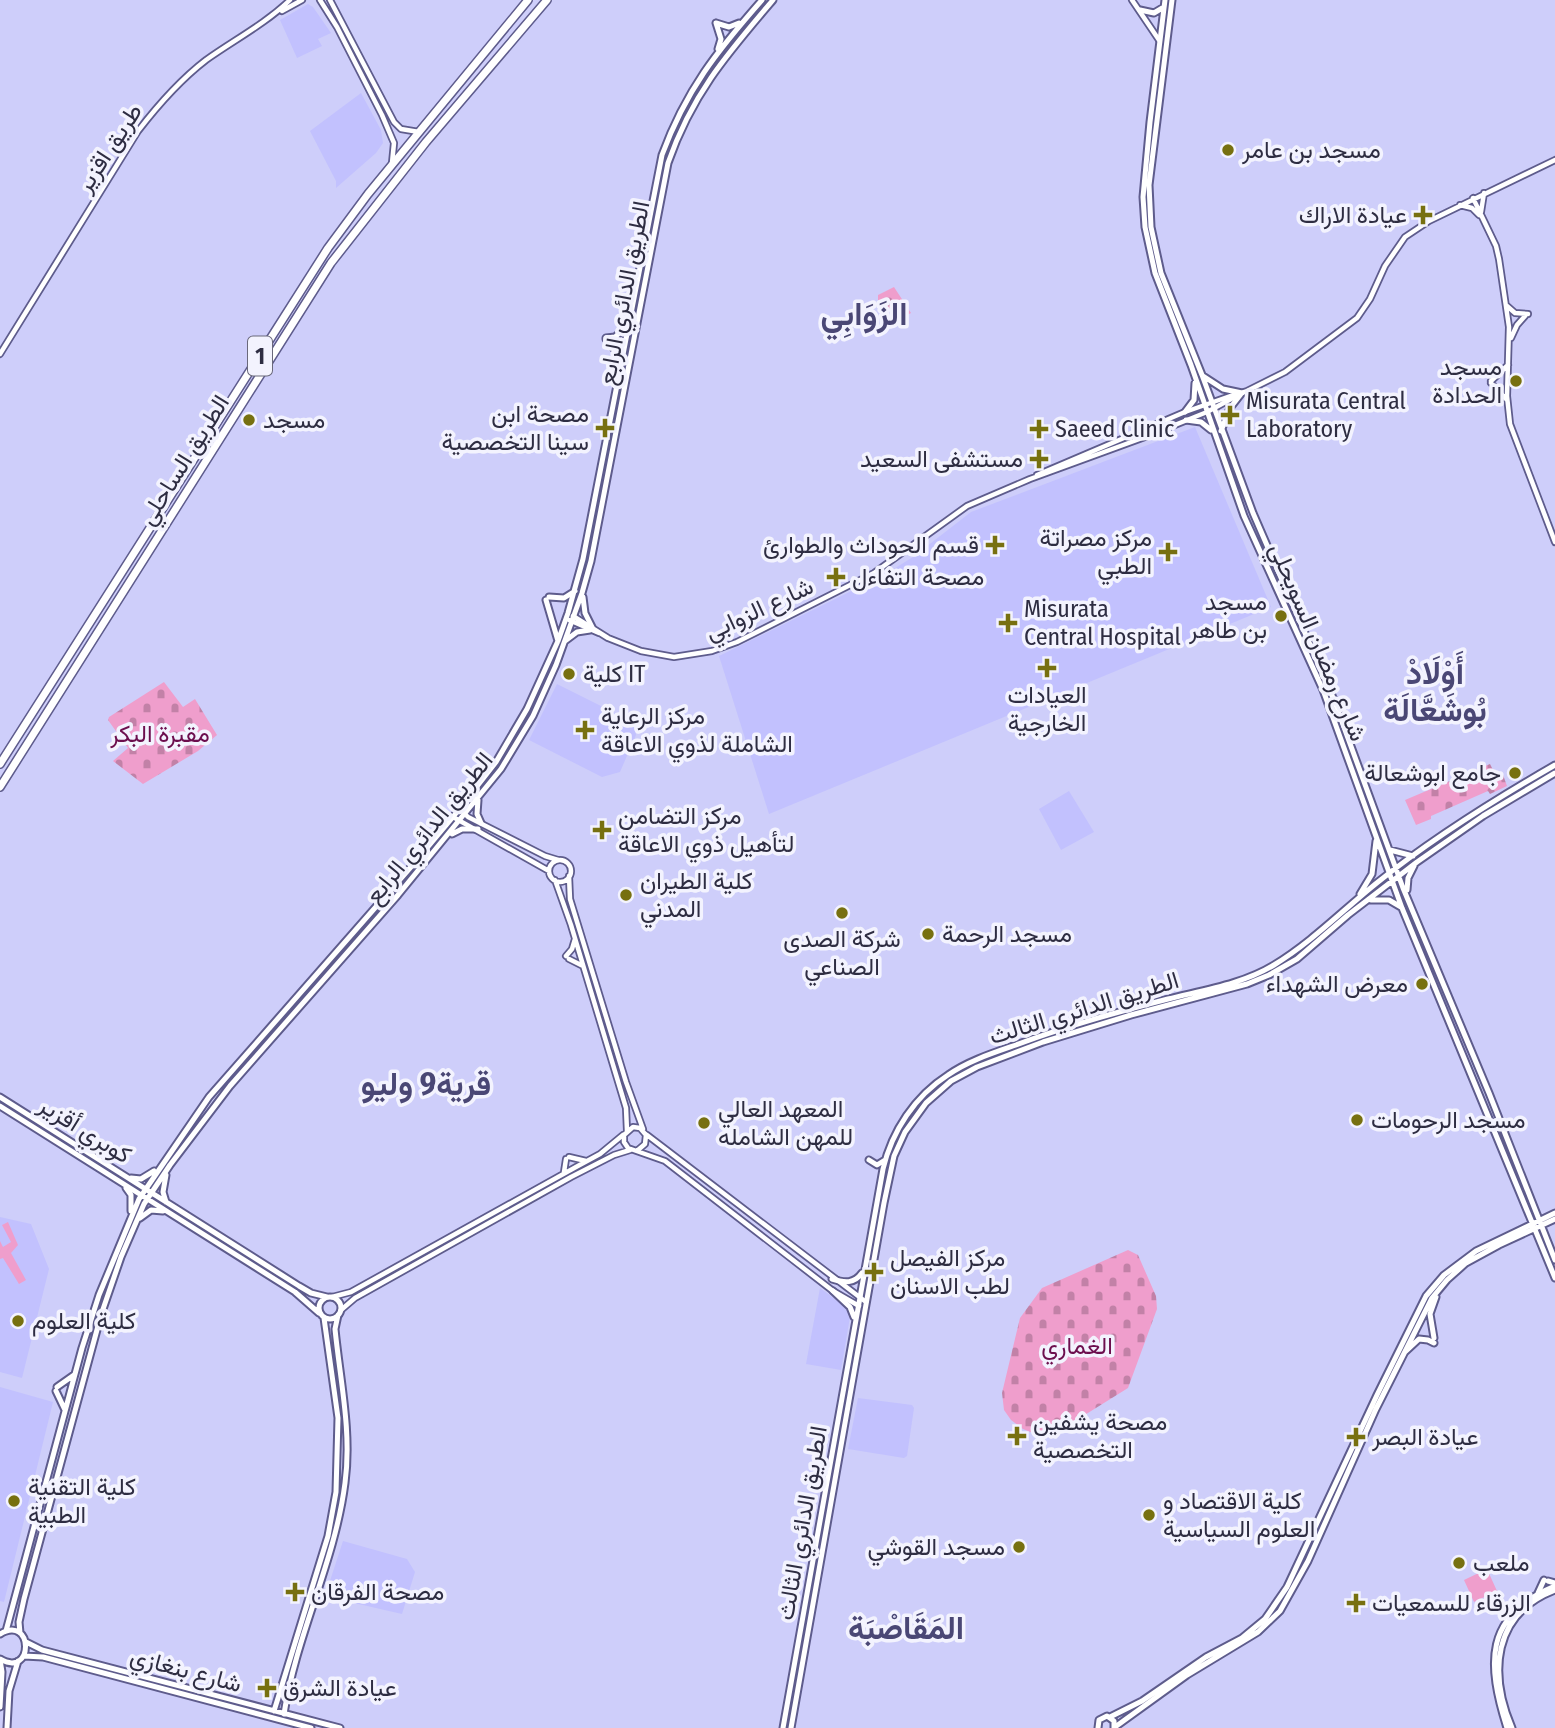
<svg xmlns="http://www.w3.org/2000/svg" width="1555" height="1728" font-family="'Fira Sans Condensed',Vazirmatn,sans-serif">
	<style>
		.built { fill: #c2c1fe }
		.cemetery { fill: url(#cemetery-stones) }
		.garden { fill: #ef9ecc }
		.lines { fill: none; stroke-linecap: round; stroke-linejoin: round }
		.minor-casing { stroke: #5e5c8c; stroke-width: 8 }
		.major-casing { stroke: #5e5c8c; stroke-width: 9 }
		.highway-casing { stroke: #5e5c8c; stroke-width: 10 }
		.minor { stroke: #fff; stroke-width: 4.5 }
		.major { stroke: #fff; stroke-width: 5 }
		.highway { stroke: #fff; stroke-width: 7 }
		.poi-dot { fill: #777010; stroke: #f3f3fe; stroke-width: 2.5 }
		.labels { text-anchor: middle; stroke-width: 7; stroke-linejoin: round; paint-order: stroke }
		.shield { fill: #f3f3fe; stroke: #69687a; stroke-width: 2 }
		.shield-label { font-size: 23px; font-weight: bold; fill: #2e2d42 }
		.street-label { font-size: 24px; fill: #2e2d42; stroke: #f3f3fe }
		.poi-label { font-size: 24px; fill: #2e2d42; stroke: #f3f3fe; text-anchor: start }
		.park-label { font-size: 24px; fill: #6c0e4e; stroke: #f3f3fe }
		.district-label { font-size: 32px; font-weight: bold; fill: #4a4775; stroke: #f3f3fe }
	</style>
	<defs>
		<pattern id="cemetery-stones" width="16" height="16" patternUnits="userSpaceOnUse" patternTransform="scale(1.75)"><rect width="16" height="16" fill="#ef9ecc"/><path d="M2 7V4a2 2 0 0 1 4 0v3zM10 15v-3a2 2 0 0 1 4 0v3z" fill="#c281a7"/></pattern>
	</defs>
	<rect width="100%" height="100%" fill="#cecefa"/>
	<path class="built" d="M308,4L313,7L331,33L318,39L322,46L297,58L280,20Z
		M361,93L381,130L383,143L376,153L336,188V181L310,131Z
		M1195,427L1271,607L769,814L719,656L884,575L913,557L971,512Z
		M557,684L629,720L634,725L636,735L620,772L602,777L529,740Z
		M1069,791L1094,832L1061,850L1039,809Z
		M0,1217L31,1224L49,1269L22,1378L0,1372Z
		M820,1288L846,1307L850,1317L841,1370L806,1364Z
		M0,1387L53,1402L4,1602L0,1601Z
		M858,1398L912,1405L914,1408L907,1456L904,1458L848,1449Z
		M343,1541L407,1559L415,1572L402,1614L328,1597L327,1590Z"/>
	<path class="cemetery" d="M894,287L911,313L907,315L892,311L878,300V295Z
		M164,682L183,707L195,699L217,735L198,751L143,784L113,761L128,748L108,720L109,717Z
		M1490,764L1494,772H1502L1507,786L1490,794L1488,791L1431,816V819L1416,825L1405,800Z
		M1128,1250L1138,1255L1156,1296L1157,1309L1128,1388L1051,1436L1045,1438L1023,1429L1011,1420L1004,1410L1002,1393L1020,1318L1042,1288Z"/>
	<path class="garden" d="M8,1222L18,1245L11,1253L26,1280L19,1284L3,1258L0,1259V1241L3,1247L11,1242L2,1225Z
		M1487,1569L1497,1591L1474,1602L1464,1580Z"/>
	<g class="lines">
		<defs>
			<path id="minor" d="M320,0L337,27L382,115L394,143L392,163
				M330,0L394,122L401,129L419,132
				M1132,0L1159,40
				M282,11L302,0
				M1473,198L1496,246L1499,259L1509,327L1507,396L1510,424L1555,542
				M1460,205L1472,208L1479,215
				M1481,212L1484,193
				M1507,306L1515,313L1528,314
				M1511,338L1517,325L1525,316
				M0,354L138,131C158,105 180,80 206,60C234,40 265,24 290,0
				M1491,381L1508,365
				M1491,383L1507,400
				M1245,392L1285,372L1357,318L1370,299L1385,266L1405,237L1429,221L1555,160
				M1037,475L1185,412L1236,394
				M573,616L608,638L641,651L674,657L712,651L737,642L874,573L967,506L1030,479L1145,437L1207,412L1244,392
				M569,620L599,633
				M460,809L468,817L545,856L558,860
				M453,817L549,871
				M549 871a11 11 0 1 1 22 0a11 11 0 1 1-22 0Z
				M569,876L570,899L626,1082L643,1129
				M555,880L571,925L626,1108L627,1131
				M566,956L572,949L575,939
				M569,959L583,966
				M647,1135L866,1302
				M638,1150L645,1144L646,1135L640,1128L633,1127L624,1135V1142L628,1148L665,1161L833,1291L859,1306
				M569,1157L586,1161
				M564,1172L566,1159
				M332,1297L351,1292L576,1167L600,1154L623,1135
				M341,1310L355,1298L571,1177L614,1155L630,1150"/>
			<path id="major" d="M1165,0L1150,122L1143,197L1145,227L1155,273L1191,365L1244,516L1323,690L1402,908L1555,1278
				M1172,0L1149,185L1151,227L1161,273L1202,375L1253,513L1334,700L1403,888L1489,1093L1555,1260
				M1140,10L1154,13L1164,7
				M716,23L721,39L718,49
				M716,23L729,27L739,23
				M606,338L615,337L626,327
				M606,339L616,351L621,363
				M1203,376L1223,389L1242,393
				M1185,412L1194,400L1195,383
				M1186,420L1201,422L1211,430
				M1221,431L1230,408L1241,394
				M549,597L564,598L575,591
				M583,597L585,613L592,627
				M546,600L558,641
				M565,641L577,632L590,630
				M478,800L477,814L481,823
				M452,834L462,829H478
				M1390,850L1413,856
				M1407,890L1408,878L1414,866
				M1360,894L1372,874L1376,841
				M1371,900H1389L1401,907
				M0,1097L299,1286L311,1293L327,1297
				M0,1106L295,1292L319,1313
				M869,1160L877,1165L885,1160
				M131,1178L141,1179L154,1171
				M126,1188L131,1195V1211
				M166,1202L163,1192L166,1175
				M140,1218L151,1210L163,1211
				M832,1279C845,1283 854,1284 862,1273
				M833,1291L850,1307L854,1317
				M319 1308a11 11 0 1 1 22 0a11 11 0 1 1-22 0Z
				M1434,1338L1430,1314L1436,1297
				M1405,1352L1419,1339L1428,1340L1434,1343
				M57,1387L74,1375
				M56,1391L65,1410
				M1548,1581L1555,1583
				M1538,1593L1544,1580
				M6,1631L82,1348L99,1295L139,1199L209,1097L410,868L453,817L496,762L527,709L558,641L568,613L583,559L662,155C686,90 717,51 762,0
				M20,1633L19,1622L24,1599L101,1315L121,1257L144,1204L170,1165L230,1086L398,895L501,769L533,716L556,665L582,593L591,561L668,163C692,94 727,54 773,0
				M0,1634C34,1614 34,1679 0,1659
				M26,1642L42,1650L340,1728
				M24,1656L43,1657L311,1728
				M0,1660L2,1672L0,1707
				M274,1711L328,1536L336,1492L338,1418L324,1318
				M284,1714C296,1635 335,1562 345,1483C352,1432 340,1380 335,1329L338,1315
				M1110,1717L1142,1701L1206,1657L1242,1638L1265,1619L1287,1587L1377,1395L1426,1296L1444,1275L1476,1251L1555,1213
				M1115,1727L1187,1675L1258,1632L1280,1611L1308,1561L1376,1409L1432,1298L1447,1280L1466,1263L1499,1245L1555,1219
				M7,1728L9,1691L18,1661
				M783,1728L883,1169C892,1131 915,1096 948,1075C968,1061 993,1053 1016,1045C1066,1026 1117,1012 1168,999C1204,990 1243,984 1274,965C1312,942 1344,909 1378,882C1433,838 1494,800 1555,765
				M791,1728L884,1203L894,1156L905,1132L926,1103L951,1081L977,1067L1043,1042L1131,1015L1247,984L1269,975L1297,959L1348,915L1417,862L1483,816L1555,773
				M1098,1728L1099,1720L1107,1716L1114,1721V1728
				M1507,1728C1487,1664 1483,1616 1555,1586
				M1512,1728C1489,1674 1492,1614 1555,1590"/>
			<path id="highway" d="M0,764L328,248L368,194L528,0
				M0,787L331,263L426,142L547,0"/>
		</defs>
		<use href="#minor" class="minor-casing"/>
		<use href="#major" class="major-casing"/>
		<use href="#highway" class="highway-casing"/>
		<use href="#minor" class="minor"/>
		<use href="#major" class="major"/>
		<use href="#highway" class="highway"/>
	</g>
	<g class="poi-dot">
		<circle cx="1228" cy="150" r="7"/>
		<path d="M1419.5 204.5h7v7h7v7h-7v7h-7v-7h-7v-7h7z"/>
		<circle cx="1516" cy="381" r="7"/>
		<path d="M1226.5 404.5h7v7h7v7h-7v7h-7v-7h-7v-7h7z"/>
		<circle cx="249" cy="420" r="7"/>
		<path d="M601.5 417.5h7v7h7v7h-7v7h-7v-7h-7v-7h7z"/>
		<path d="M1035.5 418.5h7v7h7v7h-7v7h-7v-7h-7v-7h7z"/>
		<path d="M1035.5 448.5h7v7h7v7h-7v7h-7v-7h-7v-7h7z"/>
		<path d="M991.5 534.5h7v7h7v7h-7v7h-7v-7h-7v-7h7z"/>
		<path d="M1164.5 541.5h7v7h7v7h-7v7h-7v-7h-7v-7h7z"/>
		<path d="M832.5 566.5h7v7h7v7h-7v7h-7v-7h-7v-7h7z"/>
		<circle cx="1281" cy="616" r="7"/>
		<path d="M1004.5 612.5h7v7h7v7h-7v7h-7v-7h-7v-7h7z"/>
		<path d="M1043.5 657.5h7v7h7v7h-7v7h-7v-7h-7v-7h7z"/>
		<circle cx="569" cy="674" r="7"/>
		<path d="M581.5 719.5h7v7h7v7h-7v7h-7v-7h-7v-7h7z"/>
		<circle cx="1515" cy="773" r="7"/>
		<path d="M598.5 819.5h7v7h7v7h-7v7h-7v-7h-7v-7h7z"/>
		<circle cx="626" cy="895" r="7"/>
		<circle cx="842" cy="913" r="7"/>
		<circle cx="928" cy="934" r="7"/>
		<circle cx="1422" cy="984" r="7"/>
		<circle cx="1357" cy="1120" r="7"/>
		<circle cx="704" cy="1123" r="7"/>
		<path d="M870.5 1261.5h7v7h7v7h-7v7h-7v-7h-7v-7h7z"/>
		<circle cx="18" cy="1321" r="7"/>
		<path d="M1013.5 1425.5h7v7h7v7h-7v7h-7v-7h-7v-7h7z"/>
		<path d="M1352.5 1426.5h7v7h7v7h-7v7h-7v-7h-7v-7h7z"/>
		<circle cx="14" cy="1501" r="7"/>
		<circle cx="1149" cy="1515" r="7"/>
		<circle cx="1019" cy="1547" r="7"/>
		<circle cx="1459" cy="1563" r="7"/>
		<path d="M291.5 1581.5h7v7h7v7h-7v7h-7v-7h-7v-7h7z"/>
		<path d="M1352.5 1592.5h7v7h7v7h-7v7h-7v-7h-7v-7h7z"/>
		<path d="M263.5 1677.5h7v7h7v7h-7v7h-7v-7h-7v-7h7z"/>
	</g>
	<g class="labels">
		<rect class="shield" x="248" y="336.5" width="24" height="39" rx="5"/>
		<g class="shield-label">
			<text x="260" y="364">1</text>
		</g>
		<g class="street-label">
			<text transform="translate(109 148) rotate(-57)" y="8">طريق اقزير</text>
			<text transform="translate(624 293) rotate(-79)" y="8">الطريق الدائري الرابع</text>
			<text transform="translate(184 460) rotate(-58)" y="8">الطريق الساحلي</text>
			<text transform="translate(759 609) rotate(-25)" y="8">شارع الزوابي</text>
			<text transform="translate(1318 642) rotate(67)" y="8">شارع رمضان السويحلي</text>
			<text transform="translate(429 828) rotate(-51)" y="8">الطريق الدائري الرابع</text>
			<text transform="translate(1084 1008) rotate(-17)" y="8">الطريق الدائري الثالث</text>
			<text transform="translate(85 1130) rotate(32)" y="8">كوبري أقزير</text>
			<text transform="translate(802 1523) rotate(-80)" y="8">الطريق الدائري الثالث</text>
			<text transform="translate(186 1670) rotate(15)" y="8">شارع بنغازي</text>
		</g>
		<g class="poi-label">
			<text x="1242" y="158">مسجد بن عامر</text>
			<text x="1407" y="223" text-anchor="end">عيادة الاراك</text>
			<text x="1502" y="375" text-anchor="end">مسجد<tspan x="1502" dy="28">الحدادة</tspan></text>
			<text x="1246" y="409">Misurata Central<tspan x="1246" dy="28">Laboratory</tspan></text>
			<text x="589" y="422" text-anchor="end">مصحة ابن<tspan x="589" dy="28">سينا التخصصية</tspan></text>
			<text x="263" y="428">مسجد</text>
			<text x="1055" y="437">Saeed Clinic</text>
			<text x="1023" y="467" text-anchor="end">مستشفى السعيد</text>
			<text x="1152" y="546" text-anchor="end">مركز مصراتة<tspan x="1152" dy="28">الطبي</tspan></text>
			<text x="979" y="553" text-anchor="end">قسم الحوداث والطوارئ</text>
			<text x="852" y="585">مصحة التفاءل</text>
			<text x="1267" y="610" text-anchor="end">مسجد<tspan x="1267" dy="28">بن طاهر</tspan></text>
			<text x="1024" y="617">Misurata<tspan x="1024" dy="28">Central Hospital</tspan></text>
			<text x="583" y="682">كلية IT</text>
			<text x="1047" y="703" text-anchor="middle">العيادات<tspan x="1047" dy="28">الخارجية</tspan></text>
			<text x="601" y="724">مركز الرعاية<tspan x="601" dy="28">الشاملة لذوي الاعاقة</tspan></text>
			<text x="1501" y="781" text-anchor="end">جامع ابوشعالة</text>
			<text x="618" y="824">مركز التضامن<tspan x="618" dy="28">لتأهيل ذوي الاعاقة</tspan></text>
			<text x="640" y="889">كلية الطيران<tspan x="640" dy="28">المدني</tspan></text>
			<text x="942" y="942">مسجد الرحمة</text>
			<text x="842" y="947" text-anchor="middle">شركة الصدى<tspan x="842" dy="28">الصناعي</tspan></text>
			<text x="1408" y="992" text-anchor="end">معرض الشهداء</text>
			<text x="718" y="1117">المعهد العالي<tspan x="718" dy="28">للمهن الشامله</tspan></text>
			<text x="1371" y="1128">مسجد الرحومات</text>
			<text x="890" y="1266">مركز الفيصل<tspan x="890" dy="28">لطب الاسنان</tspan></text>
			<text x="32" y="1329">كلية العلوم</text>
			<text x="1033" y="1430">مصحة يشفين<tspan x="1033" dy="28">التخصصية</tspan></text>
			<text x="1372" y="1445">عيادة البصر</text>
			<text x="28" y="1495">كلية التقنية<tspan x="28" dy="28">الطبية</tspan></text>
			<text x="1163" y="1509">كلية الاقتصاد و<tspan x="1163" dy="28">العلوم السياسية</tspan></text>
			<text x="1005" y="1555" text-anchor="end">مسجد القوشي</text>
			<text x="1473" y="1571">ملعب</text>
			<text x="311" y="1600">مصحة الفرقان</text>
			<text x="1372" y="1611">الزرقاء للسمعيات</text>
			<text x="283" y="1696">عيادة الشرق</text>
		</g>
		<g class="park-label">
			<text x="160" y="742">مقبرة البكر</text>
			<text x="1077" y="1354">الغماري</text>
		</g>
		<g class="district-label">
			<text x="864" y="325">الزَوَابِي</text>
			<text x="1435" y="684">أَوْلَادْ<tspan x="1435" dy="37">بُوشَعَّالَة</tspan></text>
			<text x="426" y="1095">قرية9 وليو</text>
			<text x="906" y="1639">المَقَاصْبَة</text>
		</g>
	</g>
</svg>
